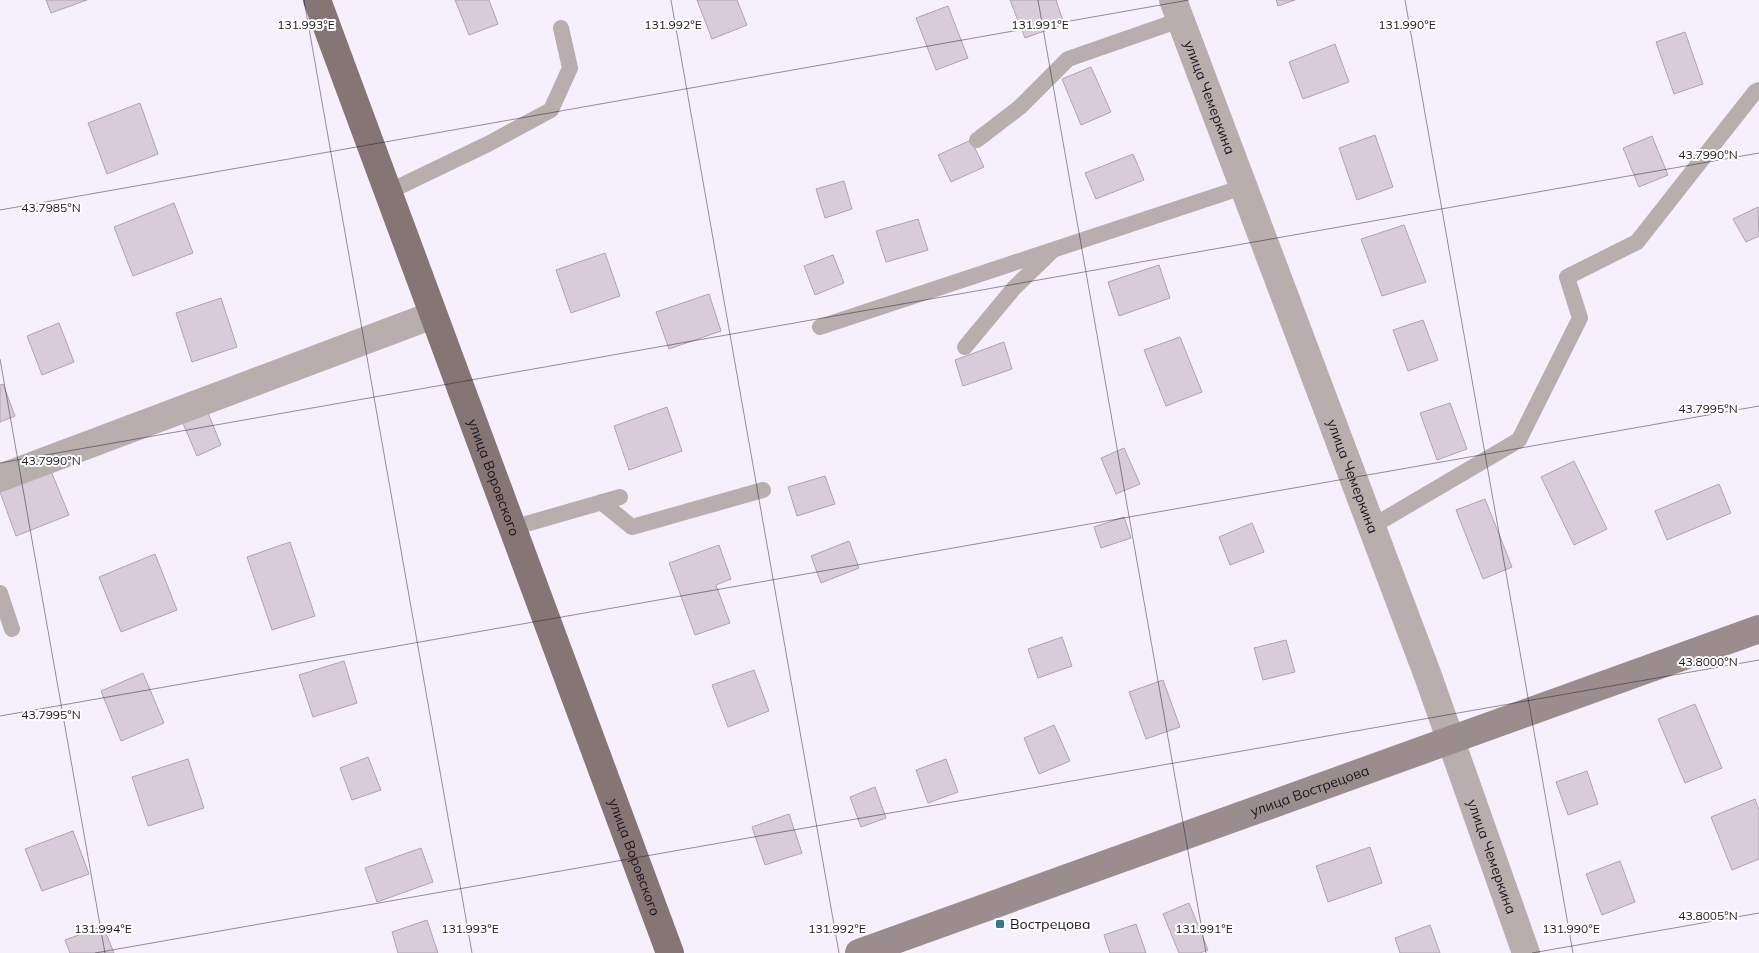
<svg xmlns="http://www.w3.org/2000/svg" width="1759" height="953" font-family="Mulish,sans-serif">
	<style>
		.building { fill: #d8cbda; stroke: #afa3b1 }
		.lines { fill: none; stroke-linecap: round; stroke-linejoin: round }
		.lane { stroke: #b8aeae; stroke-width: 16 }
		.street { stroke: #b8aeae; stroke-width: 28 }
		.secondary { stroke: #9b8d8d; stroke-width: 28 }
		.primary { stroke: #867575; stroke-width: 28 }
		.ticks { fill: none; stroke: #18151b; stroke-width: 1; stroke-opacity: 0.45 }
		.poi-dot { fill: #36798a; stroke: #fff; stroke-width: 2 }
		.labels { text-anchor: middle; stroke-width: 4; stroke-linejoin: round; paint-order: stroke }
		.street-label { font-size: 14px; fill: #18151b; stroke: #fff }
		.poi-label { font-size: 14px; fill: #18151b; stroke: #fff; text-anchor: start }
		.ticks-label { font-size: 12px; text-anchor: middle; fill: #18151b; stroke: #fff; stroke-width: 4; stroke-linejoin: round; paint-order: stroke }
	</style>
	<rect width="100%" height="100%" fill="#f6f0fe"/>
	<path class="building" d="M46,0H87L51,13Z
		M455,0H489L498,24L469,35Z
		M697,0H737L747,25L712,39Z
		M1010,0H1056L1064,24L1025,38Z
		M1276,0H1295L1278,6Z
		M948,6L968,58L936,70L916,18Z
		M1685,32L1703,84L1674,94L1656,42Z
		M1335,44L1349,82L1303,99L1289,62Z
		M1091,67L1111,112L1081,125L1062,79Z
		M140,103L158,154L107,174L88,123Z
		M1375,135L1393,187L1357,200L1339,148Z
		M1652,136L1668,175L1639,187L1623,148Z
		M971,140L984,167L951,182L938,155Z
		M1133,154L1144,180L1096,199L1085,173Z
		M844,181L852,209L825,218L816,189Z
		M174,203L193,253L133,276L114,227Z
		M1758,207L1759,236L1746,242L1733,219Z
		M918,219L928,250L886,262L876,231Z
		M1404,225L1426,282L1382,296L1361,239Z
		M605,253L620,296L571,313L556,270Z
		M833,255L844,283L815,295L804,266Z
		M1159,265L1170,298L1119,316L1108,282Z
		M709,294L721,331L669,349L656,312Z
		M221,298L237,347L192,362L176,313Z
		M1423,320L1438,360L1408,371L1393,330Z
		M59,323L74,362L42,375L27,336Z
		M1180,337L1202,392L1166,406L1144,350Z
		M1004,342L1012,369L963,386L955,360Z
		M3,384L15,416L0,422V385Z
		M204,403L221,445L197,456L179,414Z
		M1450,403L1467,449L1437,460L1420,413Z
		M667,407L682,451L629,470L614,426Z
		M1124,448L1140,484L1116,494L1101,458Z
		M1574,461L1607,529L1574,545L1541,477Z
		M51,471L69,515L16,536L0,492Z
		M825,476L835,504L797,516L788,487Z
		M1719,484L1731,513L1667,540L1655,511Z
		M1485,499L1512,567L1483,579L1456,510Z
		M1124,517L1131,538L1101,548L1094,527Z
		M1252,523L1264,552L1230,565L1219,537Z
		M849,541L859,568L821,583L811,556Z
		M290,542L315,616L272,630L247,557Z
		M719,545L731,579L716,585L730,623L695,635L669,563Z
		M155,554L177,610L121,632L99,577Z
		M1062,637L1072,666L1038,678L1028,649Z
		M1286,640L1295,672L1263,680L1254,648Z
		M344,661L357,703L313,717L299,675Z
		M754,670L769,711L728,727L712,685Z
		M143,673L164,723L121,741L101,691Z
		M1163,680L1180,727L1146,739L1129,692Z
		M1695,704L1722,768L1685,783L1658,719Z
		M1054,725L1070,761L1039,774L1024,738Z
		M368,757L381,790L352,800L340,768Z
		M188,759L204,808L148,826L132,777Z
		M946,759L958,792L928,803L916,770Z
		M1587,771L1598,804L1568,815L1556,782Z
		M875,787L886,818L861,827L850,797Z
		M1755,799L1759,810V859L1732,870L1711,817Z
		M789,814L802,853L765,865L752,827Z
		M73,831L89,874L42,891L25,849Z
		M1370,847L1382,883L1328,902L1316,866Z
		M421,848L433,882L377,902L365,868Z
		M1620,861L1635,902L1602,915L1586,874Z
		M1189,903L1208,950L1200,953H1179L1163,914Z
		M427,920L438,953H398L392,932Z
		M1136,924L1146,953H1110L1104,935Z
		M1430,925L1440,953H1400L1395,938Z
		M103,926L114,953H70L65,940Z"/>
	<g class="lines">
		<path class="lane" d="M977,140L1020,107L1068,59L1180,20
			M388,192L488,144L551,110L570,68L561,28
			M820,327L1243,187
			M965,347L1014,288L1051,252
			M601,502L632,527L763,490
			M1371,527L1519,440L1580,318L1567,277L1637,242L1755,92L1759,90
			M512,528L620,497
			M0,593L12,629"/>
		<g class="street">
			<path id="s1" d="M1173,0L1428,676L1526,953"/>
			<path d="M0,478L433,315"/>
		</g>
		<path class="secondary" id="s2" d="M859,953L1759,629"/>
		<path class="primary" id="s3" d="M317,0L670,953"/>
	</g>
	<path class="ticks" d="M304,0L472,953M671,0L839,953M1038,0L1206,953M1405,0L1573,953M0,210L1189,0M0,359L105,953M0,463L1759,153M0,716L1759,406M95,953L1759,660M1532,953L1759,913"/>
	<rect class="poi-dot" x="995" y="919" width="10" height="10" rx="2.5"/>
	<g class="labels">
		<g class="street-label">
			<text dy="5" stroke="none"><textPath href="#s1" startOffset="104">улица Чемеркина</textPath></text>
			<text dy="5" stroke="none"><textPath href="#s1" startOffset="509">улица Чемеркина</textPath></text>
			<text dy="5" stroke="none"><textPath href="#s3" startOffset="509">улица Воровского</textPath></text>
			<text dy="5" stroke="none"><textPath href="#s2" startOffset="479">улица Вострецова</textPath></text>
			<text dy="5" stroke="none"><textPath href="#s3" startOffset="914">улица Воровского</textPath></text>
			<text dy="5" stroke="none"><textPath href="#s1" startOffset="914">улица Чемеркина</textPath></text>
		</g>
		<g class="poi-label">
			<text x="1010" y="929">Вострецова</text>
		</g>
	</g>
	<g class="ticks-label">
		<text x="306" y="29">131.993°E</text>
		<text x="673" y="29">131.992°E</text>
		<text x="1040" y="29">131.991°E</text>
		<text x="1407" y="29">131.990°E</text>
		<text x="1708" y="159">43.7990°N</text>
		<text x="51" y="212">43.7985°N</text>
		<text x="1708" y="413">43.7995°N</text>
		<text x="51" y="465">43.7990°N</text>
		<text x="1708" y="666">43.8000°N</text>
		<text x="51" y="719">43.7995°N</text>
		<text x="1708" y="920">43.8005°N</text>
		<text x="103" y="933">131.994°E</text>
		<text x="470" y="933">131.993°E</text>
		<text x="837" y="933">131.992°E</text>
		<text x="1204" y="933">131.991°E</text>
		<text x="1571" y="933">131.990°E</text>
	</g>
</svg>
